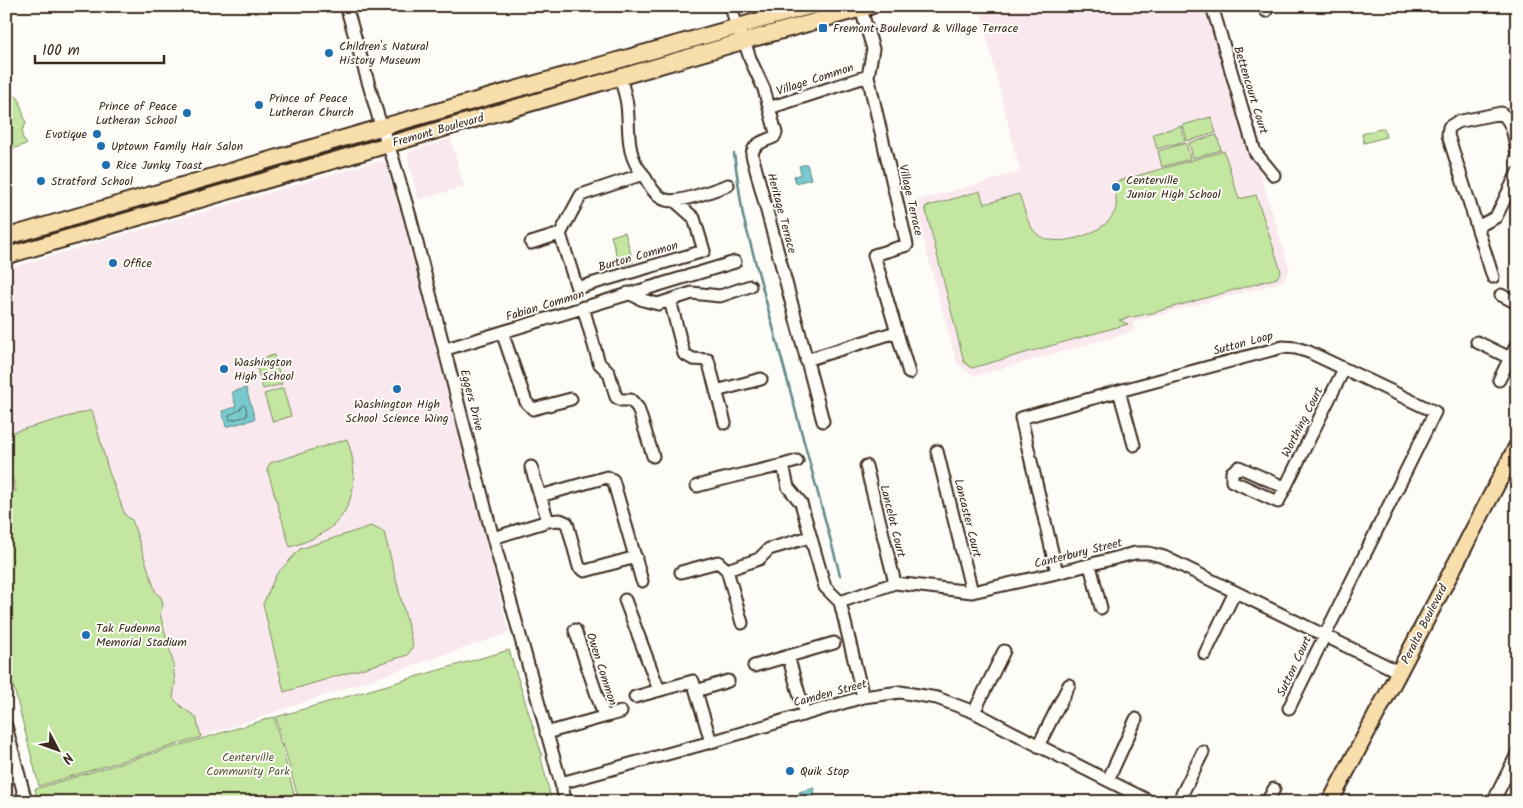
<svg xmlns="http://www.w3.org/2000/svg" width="1523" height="808" font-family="Kalam,sans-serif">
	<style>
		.built { fill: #f9e9ee }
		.green { fill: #c3e7a1; stroke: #7f8860 }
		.water { fill: #78cace; stroke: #608a88 }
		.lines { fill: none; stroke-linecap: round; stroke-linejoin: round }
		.shore { stroke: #536a64; stroke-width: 1 }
		.stream { stroke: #608a88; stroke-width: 2.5 }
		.minor-casing { stroke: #3b2a1e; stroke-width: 15 }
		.major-casing { stroke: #3b2a1e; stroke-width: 19 }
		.minor { stroke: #fdfcf7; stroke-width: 11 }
		.major { stroke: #f8deab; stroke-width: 15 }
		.poi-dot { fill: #1f6fb2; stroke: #fdfcf7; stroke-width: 2 }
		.labels { text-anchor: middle; stroke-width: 4; stroke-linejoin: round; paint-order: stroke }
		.poi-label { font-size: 12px; fill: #3b2a1e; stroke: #fdfcf7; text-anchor: start }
		.street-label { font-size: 12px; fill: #3b2a1e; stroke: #fdfcf7 }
		.park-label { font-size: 12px; fill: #5d593f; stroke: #fdfcf7 }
	</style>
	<rect width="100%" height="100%" fill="#fdfcf7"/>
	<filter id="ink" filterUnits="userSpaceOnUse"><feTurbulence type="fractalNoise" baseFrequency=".02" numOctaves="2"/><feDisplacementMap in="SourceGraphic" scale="10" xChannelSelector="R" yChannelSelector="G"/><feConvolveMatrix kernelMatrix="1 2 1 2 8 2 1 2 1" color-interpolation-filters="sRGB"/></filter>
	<g filter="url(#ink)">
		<path class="built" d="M979,6H1209L1290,270L1284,280L1275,284L1133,322L1135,331L975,376L957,364L914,205L916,201L1020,172Z
			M451,139L464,187L418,200L408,159L409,154L413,150Z
			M378,161L385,163L403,221L509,633L201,737L196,717L183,708L173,698L175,683L173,662L160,614L161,597L156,593L132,520L125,515L109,470L6,494V269Z"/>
		<path class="green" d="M13,93L19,99L26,124C20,131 21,138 27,144L9,150L11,156L6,157V95Z
			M1211,117L1216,133L1187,141L1183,125Z
			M1181,126L1185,141L1157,149L1153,134Z
			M1384,128L1386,137L1364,143L1362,134Z
			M1217,135L1221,150L1193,158L1189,143Z
			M1186,143L1190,159L1162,167L1158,151Z
			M1224,151L1239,199L1256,195L1281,271L1277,278L1152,313L1119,320L1128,324L972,368L964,362L925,207L980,191L984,204L1019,194C1024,206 1026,223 1036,233C1053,251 1105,234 1114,213C1119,203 1115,193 1112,183Z
			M625,232L633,262L620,266L611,236Z
			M274,355L282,384L263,389L255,361Z
			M283,388L291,416L273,422L264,394Z
			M92,410L108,469L125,515L132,520L156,593L161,597L163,604L160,614L173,662L175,683L173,698L183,708L196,717L201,737L39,786L6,657V494L16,491L6,457V434Z
			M347,439C361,477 355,518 316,537C308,541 299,544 290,547L267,469L270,463Z
			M371,526L384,532L413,646L408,655L284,692L263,604L276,575L300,549Z
			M509,650L542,755L541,758L552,802H299L276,717Z
			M274,717L296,802H38L35,789Z"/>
		<path class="water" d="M807,164L811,179L796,183L794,176L801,174L799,166Z
			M246,388L255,419L226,427L222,411L236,407L232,392Z
			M814,788L815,791H813L816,802H802L799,792Z"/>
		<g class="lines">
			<path class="shore" d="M244,405L246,407L247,416L232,420H230L229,415L238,411Z"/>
			<path class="stream" d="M734,154L743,216L840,575"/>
			<defs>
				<path id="minor" d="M346,6L378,116L393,159L410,216L493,538L566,802
					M731,6L737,28L744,41L751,61L764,89L776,133L774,137C765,141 753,143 752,155L823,421
					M860,6L873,49L868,76L907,245L874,255L909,373
					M1212,6L1255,152L1274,175
					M1264,6L1266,11
					M620,78C623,87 626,96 627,105C630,129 625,155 643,174
					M769,108L868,76
					M676,202L694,218L704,251L577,288L560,234L581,195L643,174C649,184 655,197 666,200C679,204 714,190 728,185
					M1477,227L1496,217L1517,174
					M531,243L560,234
					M1493,277L1448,135L1449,127L1457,122L1501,113C1513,122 1514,138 1517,152
					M628,293L643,300L658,304L692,293L720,296L750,286
					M1501,295L1517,303
					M666,302L671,304L684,354L693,359L708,360L725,423
					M583,307L599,363L609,373L616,397L621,400H631L638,408L653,456
					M502,332L526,402L533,409L571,399
					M1477,342L1510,358
					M446,349L735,262
					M806,360L896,332
					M1499,380L1517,344
					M716,391L761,379
					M1119,391L1134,445
					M937,451L972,592
					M783,465L797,461
					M866,466L895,583
					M531,467L548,521
					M697,486C725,478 754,472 783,465L788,487L801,503L825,587L840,602L863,697
					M1284,487L1239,467L1232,472V481L1278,502L1344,369
					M540,496L607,477L613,480L642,581
					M493,538L548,521L560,520L567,523L579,567L585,571L636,557
					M1090,565L1101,608
					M727,570L742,623
					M681,572L718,562L727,570L759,559L769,549L810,537
					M1057,573L1021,418L1119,391L1283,347L1296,348L1309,352L1435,412L1289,708
					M625,600L659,690
					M840,602L895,583L972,592L1057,573L1135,553H1149L1164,557L1399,672
					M575,630L604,716
					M1205,654L1235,592
					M788,656L805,714
					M754,666L834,643
					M696,691L728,681
					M635,697L693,681L711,742
					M974,712L1004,651
					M6,726L26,802
					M546,733L621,712
					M1038,746L1069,685
					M6,778L19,775
					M1108,780L1136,719
					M561,783L711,742L863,697L900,692L937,698L974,712L1043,748L1151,802
					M1178,802L1203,752
					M1267,802L1274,789
					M1493,802L1517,754"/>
				<path id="major" d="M6,237L382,127L811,6
					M6,256L744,41L871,6
					M1330,802L1399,672L1517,446"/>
			</defs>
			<use href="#minor" class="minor-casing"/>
			<use href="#major" class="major-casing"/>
			<use href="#minor" class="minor"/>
			<use href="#major" class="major"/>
		</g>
	</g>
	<g class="poi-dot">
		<rect x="818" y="23" width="10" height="10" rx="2.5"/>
		<circle cx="329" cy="53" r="5"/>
		<circle cx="259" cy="105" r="5"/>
		<circle cx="187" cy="113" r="5"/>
		<circle cx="97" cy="134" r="5"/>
		<circle cx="101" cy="146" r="5"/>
		<circle cx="106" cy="165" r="5"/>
		<circle cx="41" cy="181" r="5"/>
		<circle cx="1116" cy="187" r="5"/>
		<circle cx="113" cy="263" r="5"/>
		<circle cx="224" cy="369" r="5"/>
		<circle cx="397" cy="389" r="5"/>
		<circle cx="86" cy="635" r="5"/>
		<circle cx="790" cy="771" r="5"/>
	</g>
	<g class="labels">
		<g class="poi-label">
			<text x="833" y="32">Fremont Boulevard &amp; Village Terrace</text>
			<text x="339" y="50">Children's Natural<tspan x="339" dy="14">History Museum</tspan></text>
			<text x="269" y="102">Prince of Peace<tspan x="269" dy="14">Lutheran Church</tspan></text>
			<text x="177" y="110" text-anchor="end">Prince of Peace<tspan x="177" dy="14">Lutheran School</tspan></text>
			<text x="87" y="138" text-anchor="end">Evotique</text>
			<text x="111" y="150">Uptown Family Hair Salon</text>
			<text x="116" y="169">Rice Junky Toast</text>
			<text x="1126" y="184">Centerville<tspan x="1126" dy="14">Junior High School</tspan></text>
			<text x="51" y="185">Stratford School</text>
			<text x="123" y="267">Office</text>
			<text x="234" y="366">Washington<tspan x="234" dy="14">High School</tspan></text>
			<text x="397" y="408" text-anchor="middle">Washington High<tspan x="397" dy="14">School Science Wing</tspan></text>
			<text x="96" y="632">Tak Fudenna<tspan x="96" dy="14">Memorial Stadium</tspan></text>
			<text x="800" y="775">Quik Stop</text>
		</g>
		<g class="street-label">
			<text transform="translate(815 79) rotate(-18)" y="4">Village Common</text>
			<text transform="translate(1251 90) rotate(73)" y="4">Bettencourt Court</text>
			<text transform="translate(438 130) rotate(-16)" y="4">Fremont Boulevard</text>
			<text transform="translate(911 200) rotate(77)" y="4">Village Terrace</text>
			<text transform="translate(782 213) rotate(75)" y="4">Heritage Terrace</text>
			<text transform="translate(638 256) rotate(-16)" y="4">Burton Common</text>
			<text transform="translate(545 305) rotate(-17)" y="4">Fabian Common</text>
			<text transform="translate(1243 343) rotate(-15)" y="4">Sutton Loop</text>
			<text transform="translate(472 400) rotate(76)" y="4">Eggers Drive</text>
			<text transform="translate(1302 422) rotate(-63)" y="4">Worthing Court</text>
			<text transform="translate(968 518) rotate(76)" y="4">Lancaster Court</text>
			<text transform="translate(893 521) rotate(76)" y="4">Lancelot Court</text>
			<text transform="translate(1078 553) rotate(-14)" y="4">Canterbury Street</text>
			<text transform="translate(1424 624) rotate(-63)" y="4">Peralta Boulevard</text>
			<text transform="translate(1294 666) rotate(-65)" y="4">Sutton Court</text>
			<text transform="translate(602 669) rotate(72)" y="4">Owen Common</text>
			<text transform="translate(830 693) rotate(-15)" y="4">Camden Street</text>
		</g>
		<g class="park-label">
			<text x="248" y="761">Centerville<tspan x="248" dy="14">Community Park</tspan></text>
		</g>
	</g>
	<rect width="1523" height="808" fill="none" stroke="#fdfcf7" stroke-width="25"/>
	<rect x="12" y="12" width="1498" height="783" fill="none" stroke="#3b2a1e" stroke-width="2" filter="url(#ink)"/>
	<g transform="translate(58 750) rotate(131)" stroke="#fdfcf7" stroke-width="4" paint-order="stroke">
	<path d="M0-4L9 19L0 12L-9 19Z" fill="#3b2a1e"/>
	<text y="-8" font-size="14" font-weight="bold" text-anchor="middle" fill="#3b2a1e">N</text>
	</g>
	<path d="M35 55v8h129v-8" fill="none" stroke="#3b2a1e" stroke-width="2.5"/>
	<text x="42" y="55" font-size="15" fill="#3b2a1e" stroke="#fdfcf7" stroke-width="4" paint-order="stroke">100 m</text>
</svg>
